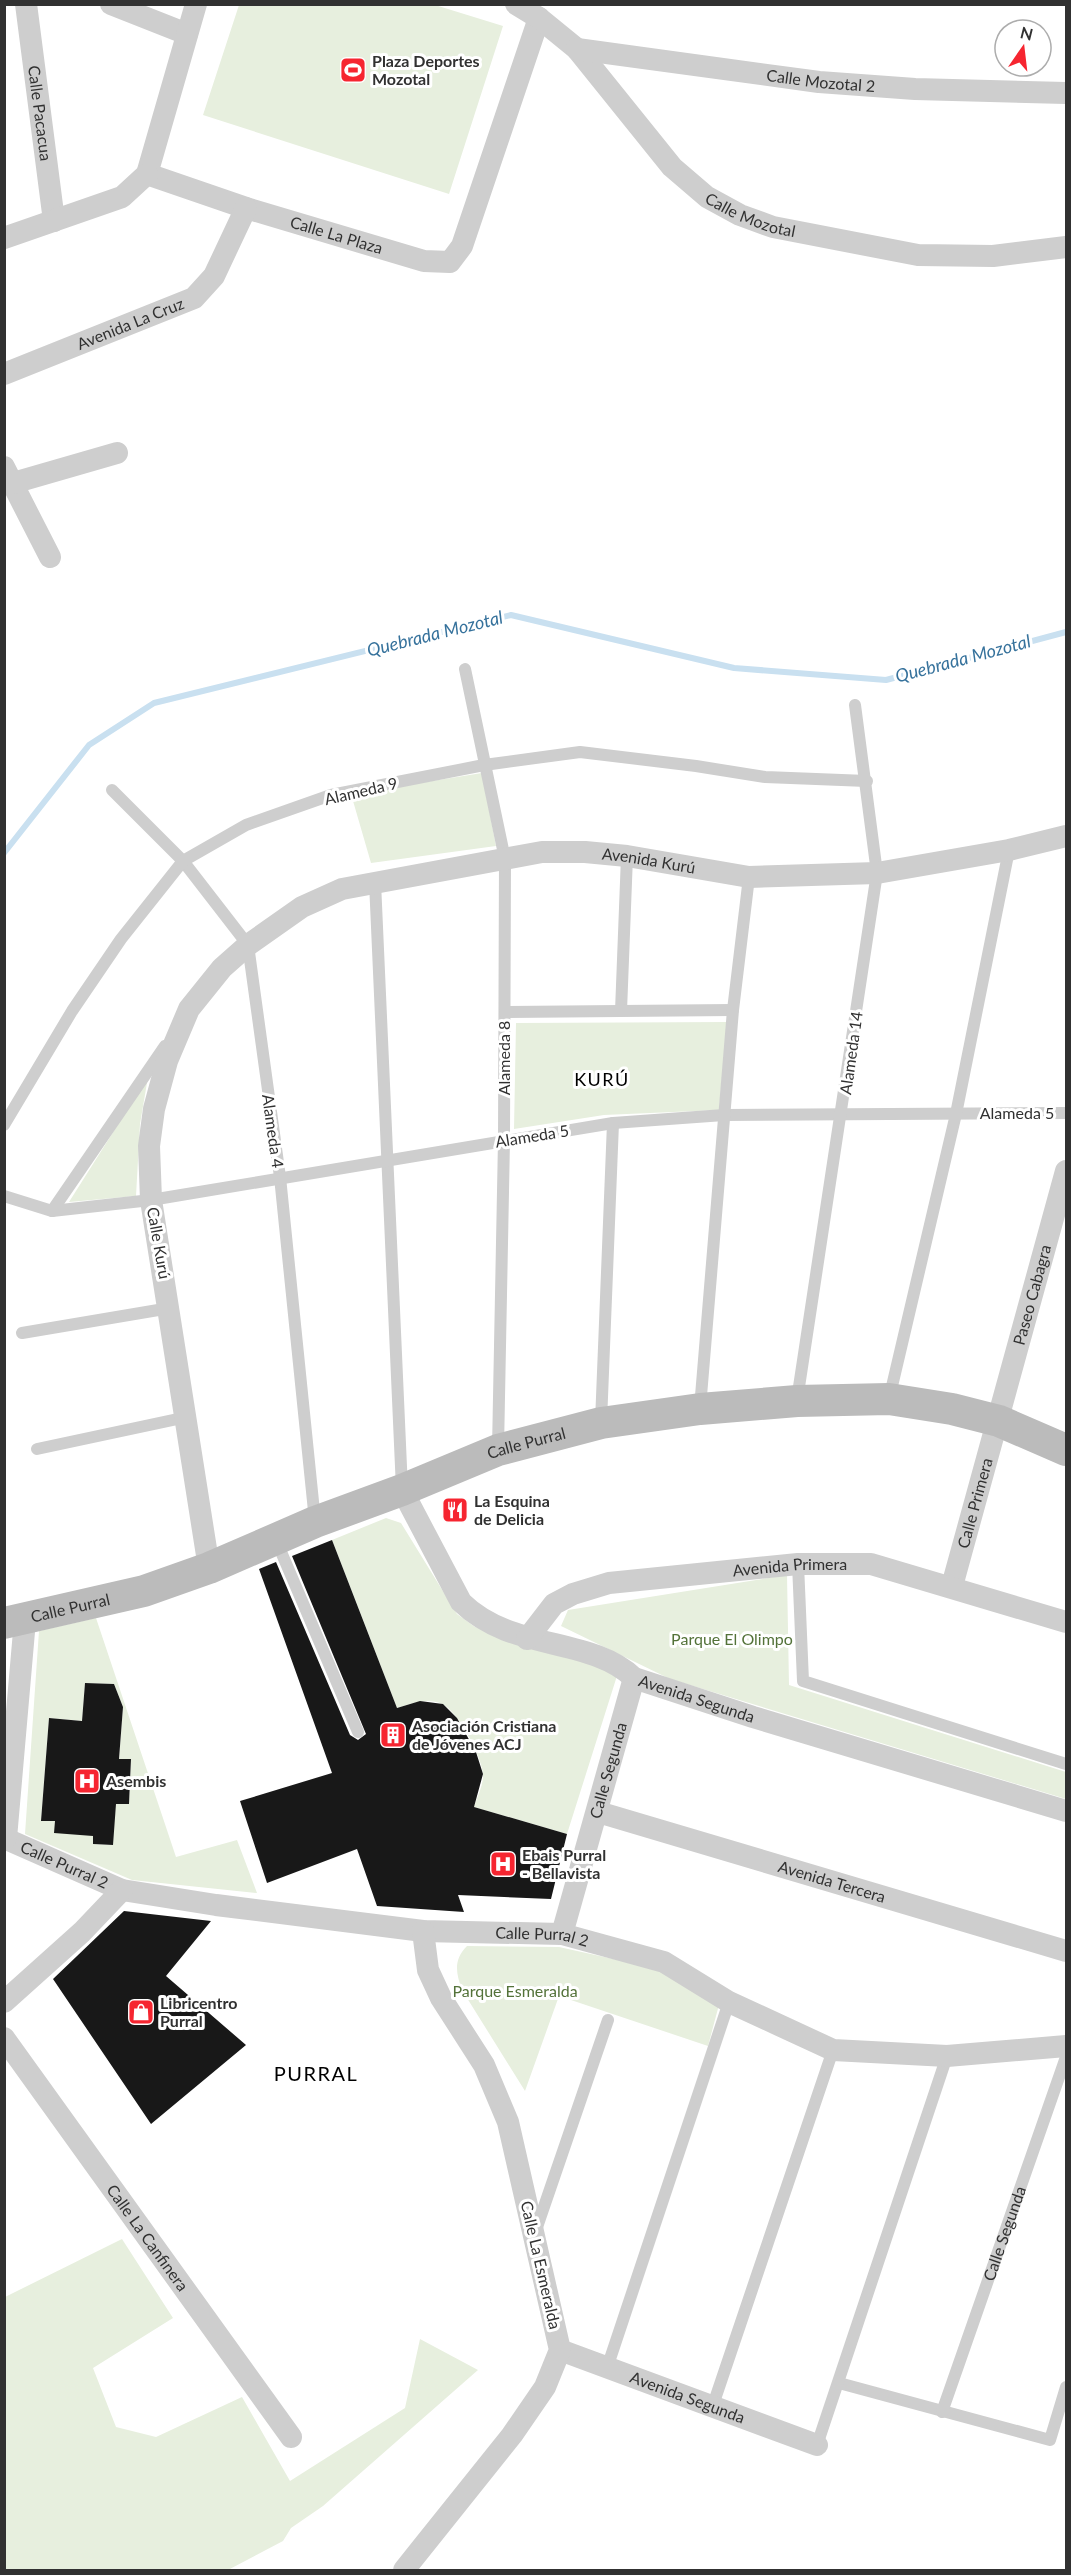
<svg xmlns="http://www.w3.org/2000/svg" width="1071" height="2575" font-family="Lato,sans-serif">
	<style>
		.green { fill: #e7efde; fill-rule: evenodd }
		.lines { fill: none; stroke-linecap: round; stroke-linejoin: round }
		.stream { stroke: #c9e0f0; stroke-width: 6 }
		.building { fill: #181818 }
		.lane { stroke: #cecece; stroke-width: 12 }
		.street { stroke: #cecece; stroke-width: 22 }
		.secondary { stroke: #bbb; stroke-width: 32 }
		.labels { text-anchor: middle; stroke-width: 6; stroke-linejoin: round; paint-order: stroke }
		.poi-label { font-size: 16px; font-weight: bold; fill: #313131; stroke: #fff; text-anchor: start }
		.street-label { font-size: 16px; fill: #313131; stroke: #fff }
		.park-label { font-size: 16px; fill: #537239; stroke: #fff }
		.water-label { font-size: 18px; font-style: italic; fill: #36729c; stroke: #fff }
		.neighbourhood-label { font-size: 18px; letter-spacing: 1.5px; fill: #000; stroke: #fff }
		.quarter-label { font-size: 20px; letter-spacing: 1.5px; fill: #000; stroke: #fff }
	</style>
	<rect width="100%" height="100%" fill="#fff"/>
	<path class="green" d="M239,5H435L503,26L449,194L203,115Z
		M482,773L496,846L371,863L351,794Z
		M727,1022L719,1110L604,1115L514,1129L516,1023Z
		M148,1077L140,1124L136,1196L69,1202Z
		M386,1518L401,1523L457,1614L475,1627L616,1672V1679L567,1834L474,1807C477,1797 483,1786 483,1776C483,1758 458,1711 442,1704C426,1697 411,1704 397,1708L332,1540Z
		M787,1575L789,1685L1066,1772V1799L670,1679L561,1626L568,1610Z
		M96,1618L176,1857L237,1840L257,1893L132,1880L25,1834L39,1631ZM85,1683L114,1684L123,1707L119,1759L131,1760L129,1803L116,1804L112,1845L93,1844V1836L55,1821L41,1820L49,1718L82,1721Z
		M467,1946L559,1947L659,1969L720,2001L708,2046L559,1996L525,2091L462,1990C456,1973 453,1960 467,1946Z
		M122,2239L173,2318L93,2368L116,2427L156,2437L242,2397L290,2481L405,2408L420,2339L478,2370L323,2506L291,2528L283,2541L228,2570H5V2297Z"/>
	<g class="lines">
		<path class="stream" d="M4,853L89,745L154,703L511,615L734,668L886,680L1066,632"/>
	</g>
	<path class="building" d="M332,1540L397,1708L420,1701L443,1704L457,1718L476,1752L483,1774L474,1807L567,1834L551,1899L458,1895L464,1912L377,1906L357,1849L267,1883L240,1801L332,1773L259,1569L276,1562L350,1735L358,1740L366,1734L292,1556Z
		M85,1683L114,1684L123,1707L119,1759H131L129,1804H116L113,1845L93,1844V1836L54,1833L55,1821H41L49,1718L82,1721Z
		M124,1911L211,1921L166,1976L246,2045L151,2124L53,1979Z"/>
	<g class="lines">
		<g class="lane">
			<path d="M465,669L505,859L504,1140L498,1449"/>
			<path d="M112,790L183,861L248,945L280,1177L315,1521"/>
			<path d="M375,882L402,1489"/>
			<path d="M621,1011L627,856"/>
			<path d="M505,1012L733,1010"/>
			<path d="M4,1125L72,1011L121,939L183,861L246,825L331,795L484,765L580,752L696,766L765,777L867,781"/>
			<path d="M4,1196L52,1211L151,1200L613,1123L724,1115L1066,1113"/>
			<path d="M52,1211L165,1046"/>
			<path d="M22,1333L170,1308"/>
			<path d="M889,1399L956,1114L1009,850"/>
			<path d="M797,1400L877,873L855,705"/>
			<path d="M700,1408L733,1010L749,877"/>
			<path d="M601,1422L613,1123"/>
			<path d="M37,1449L187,1417"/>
			<path d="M276,1540L358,1732"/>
			<path d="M798,1564L803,1681L1066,1764"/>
			<path d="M536,2230L608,2020"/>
			<path d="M607,2368L729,2002"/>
			<path d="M839,2383L1050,2440L1066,2387"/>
			<path d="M713,2405L833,2050"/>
			<path id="s1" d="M942,2412L1066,2057"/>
			<path d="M817,2445L947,2056"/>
		</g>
		<g class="street">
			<path id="s2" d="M26,4L54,221"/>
			<path d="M111,4L187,34"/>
			<path id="s3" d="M196,4L147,174L246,208L424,261L450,262L462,246L539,18"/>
			<path id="s4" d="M516,4L539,18L577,49L672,167L707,197L740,215L773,227L918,255L993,256L1066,247"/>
			<path id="s5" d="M577,49L819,82L915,89L1066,93"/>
			<path d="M4,238L122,197L147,174"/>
			<path id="s6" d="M4,374L194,298L214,276L246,208"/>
			<path d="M4,467L50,557"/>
			<path d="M13,483L117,453"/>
			<path id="s7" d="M402,1490L461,1602C512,1652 590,1636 634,1678L753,1717L1066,1811"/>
			<path id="s8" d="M209,1568L151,1200L149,1146L154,1109L167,1061L189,1009L222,968L248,945L302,907L342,889L542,852H585L627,856L749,877L877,873L1009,850L1066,836"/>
			<path id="s9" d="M952,1586L1066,1171"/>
			<path id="s10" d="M527,1639L554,1604L573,1594L609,1583L798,1564H871L1066,1622"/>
			<path id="s11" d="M598,1812L1066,1951"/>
			<path id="s12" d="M4,1838L122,1890L216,1905L423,1931L562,1934L664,1962L729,2002L833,2050L947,2056L1066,2046"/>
			<path d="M6,1838L25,1620"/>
			<path id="s13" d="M562,1934L634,1678"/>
			<path d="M4,2002L82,1932L122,1890"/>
			<path id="s14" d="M4,2038L291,2437"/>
			<path id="s15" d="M560,2350L817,2445"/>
			<path d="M404,2570L512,2435L545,2387L560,2350L508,2122L484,2065L441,1998L428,1970L423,1931"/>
		</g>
		<path class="secondary" id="s16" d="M4,1623L144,1591L209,1568L315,1522L402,1490L498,1450L601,1423L700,1409L797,1401L889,1399L952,1409L999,1421L1066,1450"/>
	</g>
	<defs>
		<symbol id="stadium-square" viewBox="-11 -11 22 22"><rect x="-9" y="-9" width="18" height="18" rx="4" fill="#f62530" stroke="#fff"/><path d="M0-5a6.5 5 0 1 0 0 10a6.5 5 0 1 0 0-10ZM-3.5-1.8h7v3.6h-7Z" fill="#fff"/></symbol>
		<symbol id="restaurant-square" viewBox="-11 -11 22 22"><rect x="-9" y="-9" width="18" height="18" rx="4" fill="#f62530" stroke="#fff"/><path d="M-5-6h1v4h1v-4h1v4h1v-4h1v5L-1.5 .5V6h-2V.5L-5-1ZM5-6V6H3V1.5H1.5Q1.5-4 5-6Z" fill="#fff"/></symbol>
		<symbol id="building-square" viewBox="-11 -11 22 22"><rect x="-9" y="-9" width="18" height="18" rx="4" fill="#f62530" stroke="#fff"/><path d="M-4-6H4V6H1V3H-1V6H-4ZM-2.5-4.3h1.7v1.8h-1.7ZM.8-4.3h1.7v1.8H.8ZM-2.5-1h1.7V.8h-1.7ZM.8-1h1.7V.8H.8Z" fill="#fff"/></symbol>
		<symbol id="hospital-square" viewBox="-11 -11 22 22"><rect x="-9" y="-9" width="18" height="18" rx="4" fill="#f62530" stroke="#fff"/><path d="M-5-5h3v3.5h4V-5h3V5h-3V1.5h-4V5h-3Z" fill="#fff"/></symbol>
		<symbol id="shop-square" viewBox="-11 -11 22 22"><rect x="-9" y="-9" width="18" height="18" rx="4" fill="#f62530" stroke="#fff"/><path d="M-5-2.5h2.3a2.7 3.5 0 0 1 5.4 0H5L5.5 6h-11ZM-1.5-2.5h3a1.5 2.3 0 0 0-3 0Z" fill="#fff"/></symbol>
	</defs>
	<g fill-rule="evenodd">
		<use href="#stadium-square" x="338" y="55" width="30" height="30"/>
		<use href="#restaurant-square" x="440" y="1495" width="30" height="30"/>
		<use href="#building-square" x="378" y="1720" width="30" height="30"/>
		<use href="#hospital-square" x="72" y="1766" width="30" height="30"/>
		<use href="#hospital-square" x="488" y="1849" width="30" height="30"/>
		<use href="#shop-square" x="126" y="1997" width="30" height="30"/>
	</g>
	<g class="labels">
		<g class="poi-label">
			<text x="372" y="67">Plaza Deportes<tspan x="372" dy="18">Mozotal</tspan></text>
			<text x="474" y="1507">La Esquina<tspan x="474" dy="18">de Delicia</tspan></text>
			<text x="412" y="1732">Asociación Cristiana<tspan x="412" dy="18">de Jóvenes ACJ</tspan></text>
			<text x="106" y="1787">Asembis</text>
			<text x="522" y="1861">Ebais Purral<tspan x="522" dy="18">- Bellavista</tspan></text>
			<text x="160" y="2009">Libricentro<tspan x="160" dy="18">Purral</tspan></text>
		</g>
		<g class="street-label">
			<text dy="6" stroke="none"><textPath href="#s5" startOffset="246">Calle Mozotal 2</textPath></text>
			<text dy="6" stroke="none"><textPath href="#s2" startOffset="110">Calle Pacacua</textPath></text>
			<text dy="6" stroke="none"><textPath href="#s4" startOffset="321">Calle Mozotal</textPath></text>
			<text dy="6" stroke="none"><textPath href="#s3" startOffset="376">Calle La Plaza</textPath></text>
			<text dy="6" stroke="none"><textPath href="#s6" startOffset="136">Avenida La Cruz</textPath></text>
			<text transform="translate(361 791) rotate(-13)" y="6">Alameda 9</text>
			<text dy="6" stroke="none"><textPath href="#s8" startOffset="1078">Avenida Kurú</textPath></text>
			<text transform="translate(851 1053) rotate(-82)" y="6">Alameda 14</text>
			<text transform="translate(504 1058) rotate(-90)" y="6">Alameda 8</text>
			<text x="1017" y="1119">Alameda 5</text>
			<text transform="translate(273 1131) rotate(82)" y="6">Alameda 4</text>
			<text transform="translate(532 1136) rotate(-9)" y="6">Alameda 5</text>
			<text transform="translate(159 1243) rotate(80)" y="6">Calle Kurú</text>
			<text dy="6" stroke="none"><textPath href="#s9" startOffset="302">Paseo Cabagra</textPath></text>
			<text dy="6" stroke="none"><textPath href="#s16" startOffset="554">Calle Purral</textPath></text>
			<text dy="6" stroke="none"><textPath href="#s9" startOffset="86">Calle Primera</textPath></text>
			<text dy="6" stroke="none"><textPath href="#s10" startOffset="285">Avenida Primera</textPath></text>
			<text dy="6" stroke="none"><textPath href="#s16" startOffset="68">Calle Purral</textPath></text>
			<text dy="6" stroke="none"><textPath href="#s7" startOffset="384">Avenida Segunda</textPath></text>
			<text dy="6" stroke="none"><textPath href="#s13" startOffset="170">Calle Segunda</textPath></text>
			<text dy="6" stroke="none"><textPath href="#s12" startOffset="66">Calle Purral 2</textPath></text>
			<text dy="6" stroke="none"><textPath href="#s11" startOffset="244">Avenida Tercera</textPath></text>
			<text dy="6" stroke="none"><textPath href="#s12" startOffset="552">Calle Purral 2</textPath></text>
			<text dy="6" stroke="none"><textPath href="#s1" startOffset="189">Calle Segunda</textPath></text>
			<text dy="6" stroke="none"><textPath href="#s14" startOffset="246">Calle La Canfinera</textPath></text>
			<text transform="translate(541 2265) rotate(77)" y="6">Calle La Esmeralda</text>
			<text dy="6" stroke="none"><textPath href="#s15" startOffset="136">Avenida Segunda</textPath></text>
		</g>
		<g class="park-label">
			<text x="732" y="1645">Parque El Olimpo</text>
			<text x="515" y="1997">Parque Esmeralda</text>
		</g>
		<g class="water-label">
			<text transform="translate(435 634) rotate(-14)" y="6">Quebrada Mozotal</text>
			<text transform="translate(963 659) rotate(-15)" y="6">Quebrada Mozotal</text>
		</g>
		<g class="neighbourhood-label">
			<text x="602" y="1086">KURÚ</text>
		</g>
		<g class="quarter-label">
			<text x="316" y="2081">PURRAL</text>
		</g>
	</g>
	<rect width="1071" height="2575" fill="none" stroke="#313131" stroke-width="12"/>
	<g transform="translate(1023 48) rotate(14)"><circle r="28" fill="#ffffff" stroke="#adadad" stroke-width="1.5"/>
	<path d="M0-4.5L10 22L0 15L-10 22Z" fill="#f62530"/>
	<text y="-9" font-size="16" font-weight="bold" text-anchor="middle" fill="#313131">N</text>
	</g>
</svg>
